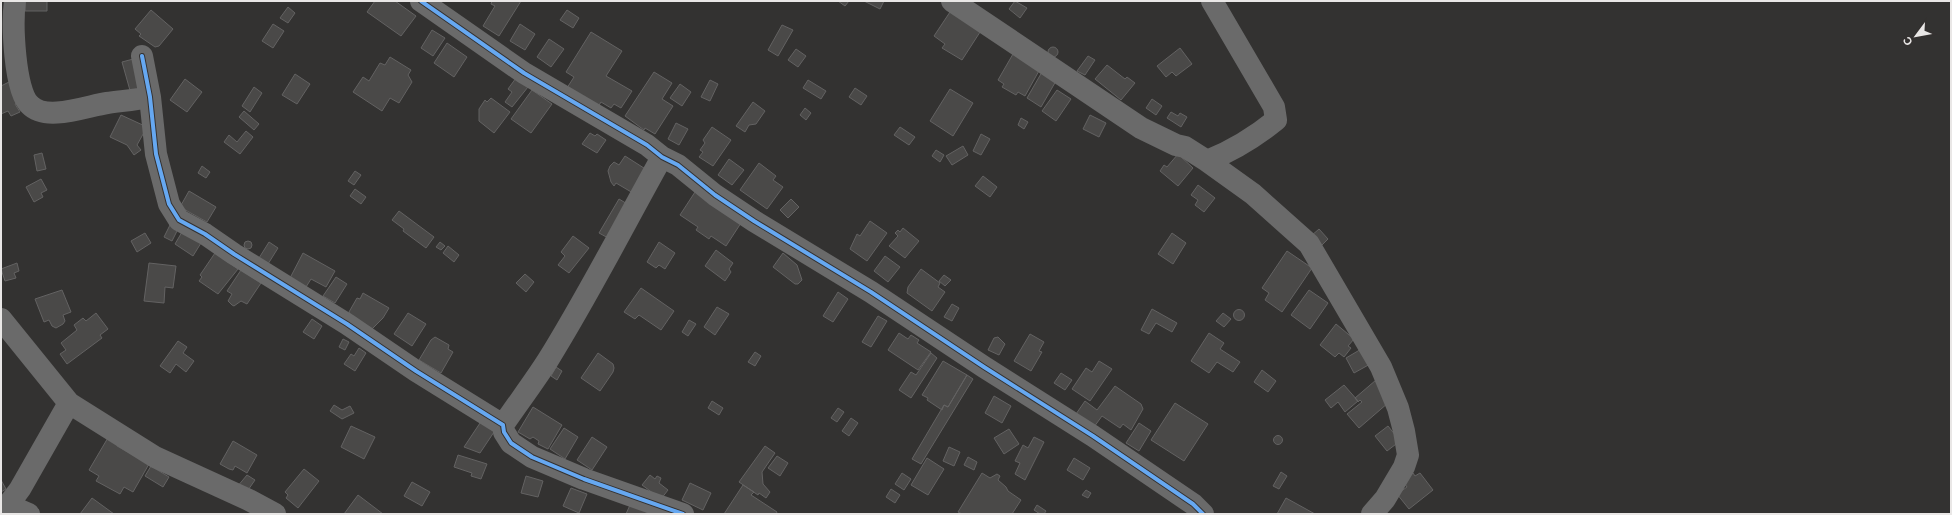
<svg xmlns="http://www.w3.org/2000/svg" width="1952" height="515" font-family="Barlow,sans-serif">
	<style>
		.building { fill: #4a4948; stroke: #636262 }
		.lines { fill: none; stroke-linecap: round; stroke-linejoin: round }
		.minor { stroke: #6a6a6a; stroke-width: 22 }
		.cycleway-casing { stroke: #343130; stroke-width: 6 }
		.cycleway { stroke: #66a8f1; stroke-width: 4 }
	</style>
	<rect width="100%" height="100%" fill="#333231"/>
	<path class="building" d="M25,1H47V11H25Z
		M375,1H395L416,16L401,36L367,12Z
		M492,1H521L499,36L483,26L495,6L491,4Z
		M838,1H849L845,6Z
		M864,1H884L880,9Z
		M1015,1L1027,8L1020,18L1009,9Z
		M288,7L295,13L288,23L280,18Z
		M952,9L982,29L962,60L942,48L945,44L934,36Z
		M151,10L173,29L159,46L155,47L139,36L141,34L135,29Z
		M567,10L579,18L573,28L560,20Z
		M273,24L284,31L273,48L262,41Z
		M520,24L535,34L525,50L510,41Z
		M782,25L793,30L778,56L768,50Z
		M432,30L445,38L433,56L421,48Z
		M591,32L622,51L606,76L632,91L621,108L614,104L611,108L601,102L596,110L565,91L574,77L566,72Z
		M549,39L564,49L551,67L537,57Z
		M447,43L467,57L454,77L434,63Z
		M1048 52a5 5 0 1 1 10 0a5 5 0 1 1-10 0Z
		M1180,48L1192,64L1176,76L1172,72L1166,77L1157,66Z
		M796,49L806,56L798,67L788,60Z
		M1013,54L1040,69L1025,96L1018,92L1016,95L1002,87L1004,84L998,80Z
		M1088,56L1095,60L1085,75L1077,71Z
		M390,57L411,70L408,75L412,82L399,103L390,98L382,111L353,92L363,77L369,81L380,63L385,65Z
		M137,58L146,88L131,94L122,62Z
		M1107,65L1125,79L1127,77L1135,83L1121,100L1095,79Z
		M654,72L672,83L662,99L673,106L655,134L645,128L644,130L625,116Z
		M1042,72L1056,81L1041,107L1027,98Z
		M295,74L310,84L297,104L282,95Z
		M516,78L528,87L512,107L505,102L512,92L508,89Z
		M185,79L202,92L187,112L170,100Z
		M710,80L718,84L710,101L701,97Z
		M808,80L826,91L821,99L803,88Z
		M9,82L19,101L15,104L20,112L11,116L8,111L1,114V86Z
		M680,84L691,92L682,106L670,98Z
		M254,87L262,93L250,112L242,106Z
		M855,88L867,96L861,105L849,97Z
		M950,89L973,103L953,136L930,121Z
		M532,90L552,104L531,133L511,119Z
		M1057,90L1071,99L1056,121L1042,111Z
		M491,98L510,112L494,133L479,121V109L485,100L487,102Z
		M1152,99L1162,106L1156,115L1146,108Z
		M753,102L765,111L756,124L749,125L745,132L736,126Z
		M805,108L811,113L806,120L800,115Z
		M244,111L259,124L254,130L239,117Z
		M1171,112L1178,116L1180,113L1187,117L1181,127L1167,118Z
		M121,115L147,127L137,145L141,150L134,155L127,145L110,137Z
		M1090,115L1106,123L1099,137L1083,129Z
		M1021,118L1028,122L1024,129L1018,125Z
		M676,123L688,129L679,145L668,139Z
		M712,127L731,140L713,166L699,157L703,152L700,150L705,143L703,140Z
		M900,127L915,137L909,145L894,135Z
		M246,131L253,137L240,154L224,142L229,135L237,142Z
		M590,133L595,136L597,134L606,140L597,153L582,144Z
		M981,134L990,139L981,155L973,151Z
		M963,146L968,155L952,165L946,156Z
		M936,150L944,155L940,162L932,156Z
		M42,153L46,169L37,171L34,155Z
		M1178,154L1193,168L1178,186L1160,171L1164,165L1167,167Z
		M625,156L647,170L633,193L616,183L614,186L611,182L608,171L610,166L614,162L619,165Z
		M729,159L744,170L732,185L718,175Z
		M759,163L776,176L773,180L783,187L767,209L740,190Z
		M202,166L210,172L206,178L198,173Z
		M355,171L361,175L354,185L348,181Z
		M983,176L997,187L990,197L975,186Z
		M41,179L47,190L41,193L43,197L34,202L26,187Z
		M1198,185L1215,198L1204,212L1195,205L1198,200L1191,195Z
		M355,189L366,197L361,204L350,196Z
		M189,191L216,207L207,222L180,207Z
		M695,192L741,223L726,246L711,236L709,239L696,230L698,227L680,215Z
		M619,199L629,205L610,239L599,233Z
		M791,199L799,207L788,218L780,210Z
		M399,211L434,237L426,248L403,231L404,229L392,220Z
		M870,221L887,233L867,261L850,249L857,234L860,236Z
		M170,225L178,229L172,241L164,237Z
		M903,228L919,241L905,258L889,246L898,236L895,233L898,230L900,232Z
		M1319,229L1328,239L1321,246L1311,236Z
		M182,232L201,243L193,256L175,244Z
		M145,233L151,243L137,252L131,241Z
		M1172,233L1186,243L1173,264L1158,254Z
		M573,236L589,248L569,273L558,265L565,256L561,252Z
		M244 245a4 4 0 1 1 8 0a4 4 0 1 1-8 0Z
		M269,242L278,248L268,264L259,258Z
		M440,242L445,246L441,250L436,247Z
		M659,242L675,253L665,269L659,265L656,268L647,262Z
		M448,246L459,255L454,262L443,253Z
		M716,250L733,263L729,269L731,272L725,281L705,266Z
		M1287,251L1312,268L1282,312L1265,300L1269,293L1262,288Z
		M215,253L238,269L218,294L199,281L202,277L200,275Z
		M303,253L335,271L326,287L311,279L306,287L290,278Z
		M783,253L797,265L802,280L798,284H795L773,267Z
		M885,256L900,267L888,282L874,271Z
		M17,263L19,271L14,273L16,278L5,281L1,269Z
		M149,263L176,266L173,288L165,287L164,303L144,301Z
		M921,269L940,283L938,287L945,292L932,311L907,293L908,287Z
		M241,270L261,283L247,304L241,301L234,306L232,305L228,301L232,294L227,291Z
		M525,274L534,282L526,292L516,283Z
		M944,275L951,280L945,286L939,281Z
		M336,277L347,284L335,303L323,296Z
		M641,288L674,311L661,330L639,315L635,319L624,312Z
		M62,290L71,312L63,315L65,321L63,324L56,328L52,326L49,320L44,322L35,299Z
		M1309,290L1328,303L1310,329L1291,315Z
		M838,292L848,299L833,322L823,316Z
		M363,293L389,308L383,318L370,331L351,316L349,312L357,298L360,299Z
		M952,304L959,308L952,321L944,317Z
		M717,307L729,314L715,335L704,327Z
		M1152,309L1177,323L1172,332L1156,323L1149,334L1141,330Z
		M1233.5 315a5.5 5.5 0 1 1 11 0a5.5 5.5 0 1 1-11 0Z
		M96,313L108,329L100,335L102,338L67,364L60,354L66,350L61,343L77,330L74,325L83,318L86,321Z
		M408,313L426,324L412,346L394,334Z
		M1223,313L1231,319L1224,327L1216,321Z
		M878,316L887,321L871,347L862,342Z
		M312,319L322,326L314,339L303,332Z
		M689,320L696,324L688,336L682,332Z
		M1336,324L1354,339L1348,346L1351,348L1344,357L1339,353L1335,357L1320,345Z
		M899,333L908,339L911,335L919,340L917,343L931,352L918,370L888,350Z
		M1209,333L1224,343L1220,349L1240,362L1233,372L1217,362L1209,373L1191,361Z
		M1030,334L1044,342L1039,351L1042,352L1031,371L1014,361Z
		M435,337L449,345L448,349L453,352L441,373L419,360L431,340Z
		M998,337L1005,344L999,355L988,350L994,338Z
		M343,339L349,342L345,350L339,347Z
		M178,341L187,347L183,353L194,361L186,372L176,364L170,373L160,366Z
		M359,348L366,353L355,371L344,364L351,354L354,356Z
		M1363,348L1372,363L1354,373L1346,358Z
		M755,352L761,356L755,366L748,362Z
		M598,353L613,364L614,368L613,372L600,391L581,378Z
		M931,353L937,358L911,398L899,390L911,372L916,375Z
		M943,361L967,375L948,407L944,405L942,410L927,400L928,398L922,395Z
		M1099,361L1112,369L1090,401L1072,389L1086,368L1092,372Z
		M556,367L562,371L557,380L551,376Z
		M1262,370L1276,381L1268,392L1254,382Z
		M1061,373L1072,380L1065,390L1054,383Z
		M967,375L973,379L921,464L912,459L944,405L948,407Z
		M1376,380L1388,403L1359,428L1347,414L1362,402L1360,400L1358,402L1355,398Z
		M1344,385L1358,401L1345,412L1338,402L1331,408L1325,400Z
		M1115,386L1141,404L1143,409L1131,430L1123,424L1120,428L1102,416L1094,427L1076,414L1085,401L1097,410Z
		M994,396L1011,406L1002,423L985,413Z
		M712,401L723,408L719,415L708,408Z
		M1175,403L1208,424L1184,461L1151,440Z
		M334,405L342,410L350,406L354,413L342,419L330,411Z
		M533,407L562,425L548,449L538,444L539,441L533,437L530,439L518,432Z
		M838,408L844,412L837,422L831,418Z
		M851,418L858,423L849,436L842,431Z
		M482,420L496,429L480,453L464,447Z
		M1139,423L1151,431L1139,451L1126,443Z
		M351,426L375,437L364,459L341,447Z
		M1388,426L1400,441L1387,451L1375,436Z
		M564,428L578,437L565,459L550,449Z
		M1009,429L1019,444L1004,454L994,438Z
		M1273.5 440a4.5 4.5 0 1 1 9 0a4.5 4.5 0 1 1-9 0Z
		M109,436L119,441L117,446L149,464L133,492L124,487L120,494L96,481L99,476L89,470Z
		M592,437L607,447L592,470L577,460Z
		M1034,437L1044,442L1025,480L1015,474L1020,463L1015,461L1023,445L1028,448Z
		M233,441L257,455L247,473L235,466L233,470L229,469L220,464Z
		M765,446L775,453L762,472L763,484L770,492L766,498L759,493L758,495L739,482Z
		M949,447L960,452L954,466L943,461Z
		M458,455L487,464L481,479L471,476L472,473L454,467Z
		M777,456L788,463L780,476L768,468Z
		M968,457L977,462L974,470L964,465Z
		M927,458L944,469L928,495L911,485Z
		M1074,458L1090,468L1083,480L1067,470Z
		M151,466L169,477L163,487L145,476Z
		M304,469L319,481L298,508L286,498L288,495L285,492Z
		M1281,472L1287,476L1279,489L1273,486Z
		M902,473L911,479L904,490L895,484Z
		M982,473L990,478L997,474L1000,476L998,480L1006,487L1008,491L1021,500L1012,514H962L958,512Z
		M1413,473L1415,476L1420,473L1433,490L1409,509L1397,494L1407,487L1403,481Z
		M247,475L255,480L246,493L237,487Z
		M650,475L655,479L657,476L661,478L659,483L668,490L661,499L642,485Z
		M526,476L543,481L538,497L521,493Z
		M1,480L6,489L1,492Z
		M412,482L430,492L422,506L404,496Z
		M690,483L711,493L703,510L682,500Z
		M743,485L754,492L751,495L777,512L776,514H724Z
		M571,488L587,494L579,513L563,506Z
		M891,489L900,495L895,503L886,497Z
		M1086,490L1091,493L1088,498L1082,495Z
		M358,495L383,514H344Z
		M92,498L114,514H80Z
		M1286,498L1315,514H1277Z
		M630,505L650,513V514H626Z
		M1037,505L1046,511L1044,514H1040L1034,510Z"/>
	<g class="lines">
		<path class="minor" d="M15,1C12,22 14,91 30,105C46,122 87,106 107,103C121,101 135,100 150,97
			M421,1L524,73L647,145L662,157L678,165L715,195L754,221L871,292L984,367L1093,436L1193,504L1203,514
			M952,1L1141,128L1176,145L1185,147L1207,161L1253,194L1309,244L1381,367L1398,408L1404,431L1408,455L1404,467L1385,499L1372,514
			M142,56L150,97L156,154L169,204L179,220L205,234L234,254L347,324L416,371L503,425L504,432L511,443L532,457L584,479L683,514
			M1207,161C1232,151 1255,137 1276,120L1274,107L1212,1
			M1,319L69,403
			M503,425C518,403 534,382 548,360C589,294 624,225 662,157
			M8,505L29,514
			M1,507L8,505L20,489L69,403L155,457L249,500L275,514"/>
		<defs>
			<path id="cycleway" d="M421,1L524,73L647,145L662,157L678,165L715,195L754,221L871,292L984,367L1093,436L1193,504L1203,514
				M142,56L150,97L156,154L169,204L179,220L205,234L234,254L347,324L416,371L503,425L504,432L511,443L532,457L584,479L683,514"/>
		</defs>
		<use href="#cycleway" class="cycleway-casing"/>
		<use href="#cycleway" class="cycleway"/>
	</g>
	<rect width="1952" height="515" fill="none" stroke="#e9e7e6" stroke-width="4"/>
	<g transform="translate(1916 36) rotate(238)" stroke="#343130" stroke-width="3" paint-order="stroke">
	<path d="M0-3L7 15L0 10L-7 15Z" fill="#e9e7e6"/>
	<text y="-6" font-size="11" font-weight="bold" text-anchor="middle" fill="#e9e7e6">С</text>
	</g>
</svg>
